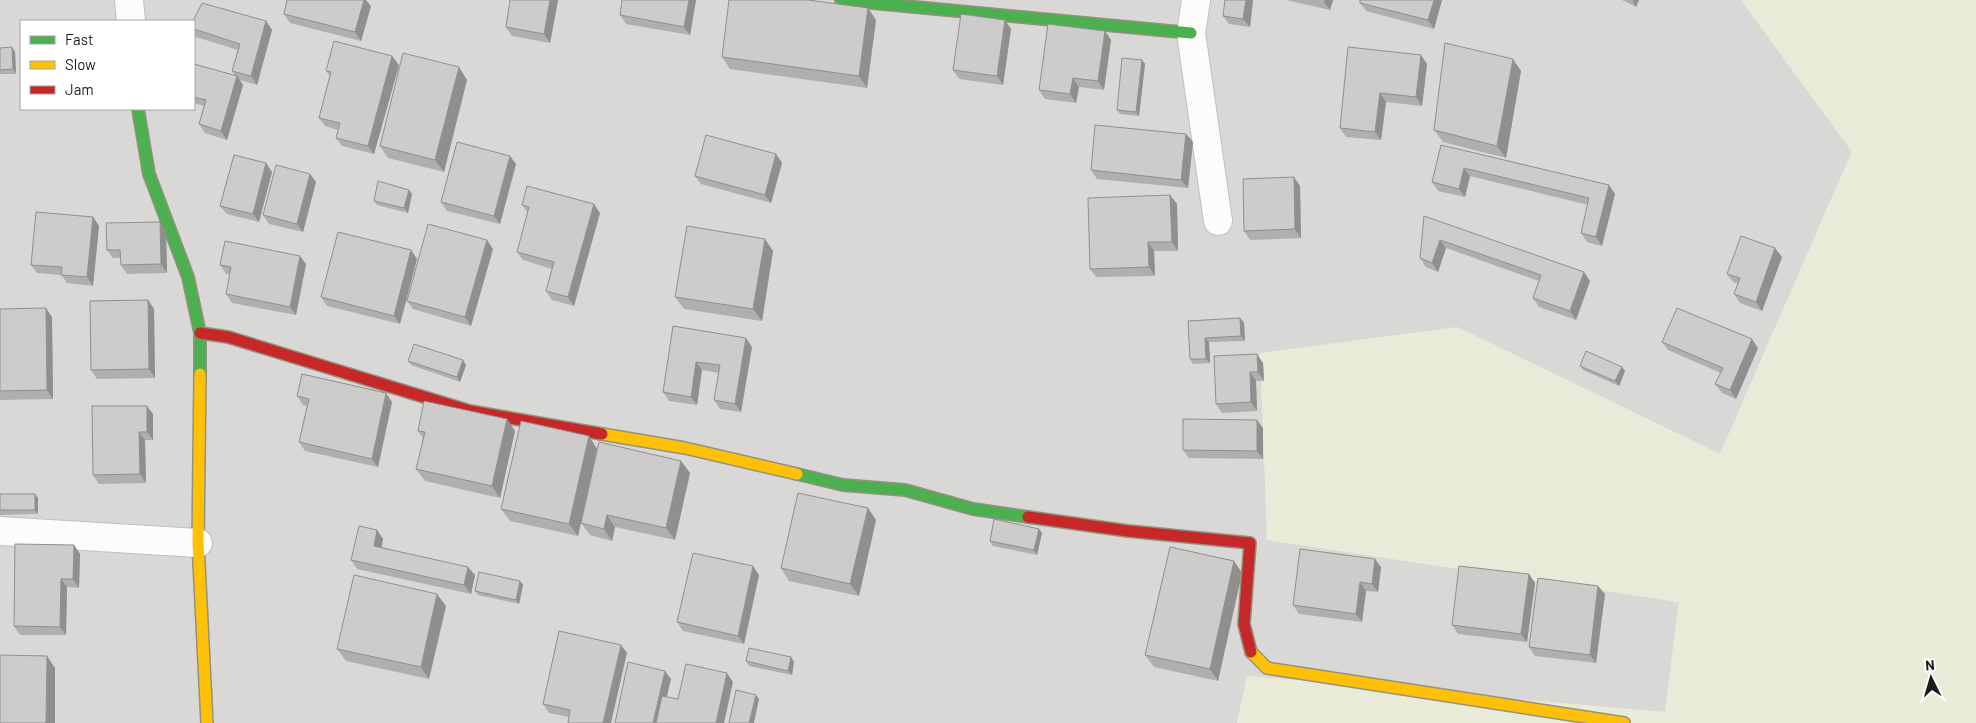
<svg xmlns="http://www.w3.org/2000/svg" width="1976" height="723" font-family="Barlow,sans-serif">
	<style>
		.residential { fill: #d9d8d6; fill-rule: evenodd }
		.farmland { fill: #eaead8 }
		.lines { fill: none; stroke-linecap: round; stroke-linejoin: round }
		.street-casing { stroke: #c1c0bf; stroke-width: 30 }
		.fast-casing { stroke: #92927f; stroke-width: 14 }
		.slow-casing { stroke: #92927f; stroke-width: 14 }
		.jam-casing { stroke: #92927f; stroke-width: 14 }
		.street { stroke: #fcfcfb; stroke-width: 28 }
		.fast { stroke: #4caf50; stroke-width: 11 }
		.slow { stroke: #ffc107; stroke-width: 11 }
		.jam { stroke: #c62828; stroke-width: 11 }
		.wall { fill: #b1afae }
		.shaded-wall { fill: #908f8d }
		.building { fill: #ceccca; stroke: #908f8d }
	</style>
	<rect width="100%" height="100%" fill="#eae8e5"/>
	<path class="residential" d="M0,0H1741L1852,151L1720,454L1457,327L1267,540L1679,602L1665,713L1247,676L1237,723H0ZM21,21H194V109H21Z"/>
	<path class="farmland" d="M1741,0H1976V723H1237L1247,676L1665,712L1679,602L1267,540L1260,353L1457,327L1720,454L1852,152Z"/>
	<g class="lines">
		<defs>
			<path id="street" d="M129,0L131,21
				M1196,0L1191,33L1218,221
				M0,531L198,543"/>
			<path id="fast" d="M841,0L1191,33
				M138,109L149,174L188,277L200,333V374
				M797,474L843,485L905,490L973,509L1028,517"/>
			<path id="slow" d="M200,374L198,543L207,723
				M602,434L685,448L797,474
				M1251,652L1267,668L1624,723"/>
			<path id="jam" d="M200,333L228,337L470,411L602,434
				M1028,517L1128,531L1250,543L1244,624L1251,652"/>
		</defs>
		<use href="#street" class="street-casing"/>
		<use href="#fast" class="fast-casing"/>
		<use href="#slow" class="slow-casing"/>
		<use href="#jam" class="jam-casing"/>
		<use href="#street" class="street"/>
		<use href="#fast" class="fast"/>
		<use href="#slow" class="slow"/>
		<use href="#jam" class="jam"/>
	</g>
	<path class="wall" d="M510,0H558L550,43L512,36L506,27Z
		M622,0H696L690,35L626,24L620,15Z
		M1253,0L1250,27L1229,24L1223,16Z
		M1286,0H1333L1330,10Z
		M1360,0H1442L1434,29L1366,11L1360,3Z
		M1622,0H1639L1636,7Z
		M371,6L361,41L290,23L284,14Z
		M876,20L867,88L730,69L722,57Z
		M194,21H266L272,30L257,85L240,80L243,85L227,140L205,133L199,124L204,106L194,103V64L235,76L232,71L238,50L196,37L194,33Z
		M1011,29L1003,85L959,79L953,70Z
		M1105,31L1111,40L1104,90L1079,87L1076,103L1045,99L1039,90Z
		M1348,47L1427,64L1422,106L1386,102L1381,140L1346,137L1340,128Z
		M0,48L15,52L16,74H0Z
		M1142,60L1145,64L1139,116L1120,114L1117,110Z
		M399,65L374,154L342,146L336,138L338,130L325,126L319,118L330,76L326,71Z
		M1521,71L1506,158L1443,142L1434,130Z
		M467,80L444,172L388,158L380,146Z
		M1186,134L1193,142L1188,188L1097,179L1091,170Z
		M1441,145L1609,185L1615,194L1602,246L1587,242L1581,233L1588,205L1470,176L1465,197L1438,191L1432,182Z
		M776,154L782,163L771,203L701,184L695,176Z
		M266,163L272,172L259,222L227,214L220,206Z
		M516,164L500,224L447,211L441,202Z
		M310,174L316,182L303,232L269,224L263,215Z
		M1300,186L1301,238L1250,240L1244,231Z
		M409,190L412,194L408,213L377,205L374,201Z
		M1170,195L1177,204L1178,251H1154L1155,276L1096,277L1090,269Z
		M522,205L600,213L574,306L552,300L546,291L552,269L523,260L517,252L528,213Z
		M1424,216L1590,281L1576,320L1539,307L1533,298L1539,281L1446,248L1438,272L1426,267L1420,258Z
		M93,217L99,226L93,286L67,283L61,275L37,273L31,265Z
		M166,231L167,273L127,274L121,265L120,258H113L107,250Z
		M493,249L471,326L413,309L407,301Z
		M411,250L417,259L400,324L327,306L321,297Z
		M773,251L762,321L684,309L675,297Z
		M1782,257L1762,311L1740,303L1734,294L1738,284L1733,282L1727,274Z
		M306,264L296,315L232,303L226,294L230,274H226L220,265Z
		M148,300L154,309L155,378L97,379L91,370Z
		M0,309L52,317L53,399L0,400Z
		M1240,318L1244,323L1245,341L1209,342L1210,363L1193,364L1190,359L1188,321Z
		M673,326L752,347L741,412L720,409L714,400L719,373L702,370L697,405L669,401L663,392Z
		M1662,342L1758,348L1736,399L1722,393L1715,384L1721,373L1668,350Z
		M1214,356L1263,363L1264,381H1256L1257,411L1222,413L1216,404Z
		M408,361L466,365L460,382L411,365Z
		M1580,366L1622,367L1625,371L1619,386L1583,370Z
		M297,396L392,402L378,467L305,451L299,442L307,406L303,405Z
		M153,414V440H145L146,483L99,484L93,475Z
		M507,419L515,431L500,498L425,481L416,469L423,438L418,431Z
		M1263,428V459L1189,458L1183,450Z
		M589,436L597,449L578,536L510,521L501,509Z
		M681,461L690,473L675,540L615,527L612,541L590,535L581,523Z
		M0,494L38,498V514L0,515Z
		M876,520L859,596L789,581L781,568Z
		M1039,529L1042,533L1037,555L993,546L990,541Z
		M377,530L383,539L382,547L475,575L471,594L357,569L351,560Z
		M74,545L80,554L79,588L67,587L66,635H20L14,626Z
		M1381,567L1378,592L1366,591L1362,622L1299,614L1293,605Z
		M1242,573L1218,681L1154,667L1145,655Z
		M1529,574L1535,583L1527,642L1458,634L1452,625Z
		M759,575L744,644L683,631L677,622Z
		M523,585L519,604L478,595L475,591Z
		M1605,594L1596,663L1535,656L1529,647Z
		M446,606L429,679L346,661L337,649Z
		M621,645L627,653L569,717L549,713L543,704Z
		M791,657L794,662L792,675L749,666L746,661Z"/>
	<path class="shaded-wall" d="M364,0H366L371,6L361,41L355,32Z
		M550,0H558L550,43L544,34Z
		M689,0H696L690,35L684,27Z
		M1246,0H1253L1250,27L1243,19Z
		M1325,0H1333L1330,10L1324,2Z
		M1434,0H1442L1434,29L1428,20Z
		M1634,0H1639L1636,7L1633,2Z
		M868,8L876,20L867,88L859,76Z
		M1005,20L1011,29L1003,85L997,76Z
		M266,21L272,30L257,85L251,76Z
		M1105,31L1111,40L1104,90L1098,81Z
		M12,47L15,52L16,74L13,69Z
		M1421,55L1427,64L1422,106L1416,97Z
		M392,56L399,65L374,154L368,146Z
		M1513,59L1521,71L1506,158L1497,146Z
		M1142,60L1145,64L1139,116L1136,112Z
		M459,67L467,80L444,172L435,160Z
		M237,76L243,85L227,140L221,131Z
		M1073,78L1079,87L1076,103L1070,94Z
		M1380,93L1386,102L1381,140L1375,132Z
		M1186,134L1193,142L1188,188L1181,180Z
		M776,154L782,163L771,203L765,195Z
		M510,156L516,164L500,224L494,216Z
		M266,163L272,172L259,222L253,214Z
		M1464,168L1470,176L1465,197L1459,189Z
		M310,174L316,182L303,232L297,224Z
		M1294,177L1300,186L1301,238L1295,229Z
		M1609,185L1615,194L1602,246L1596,237Z
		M409,190L412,194L408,213L404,208Z
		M1170,195L1177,204L1178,251L1172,242Z
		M594,204L600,213L574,306L568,297Z
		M93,217L99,226L93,286L87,277Z
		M160,222L166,231L167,273L161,264Z
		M765,239L773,251L762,321L753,309Z
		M487,240L493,249L471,326L465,317Z
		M1440,240L1446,248L1438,272L1432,263Z
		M1148,242L1154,251L1155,276L1149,267Z
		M1775,248L1782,257L1762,311L1756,302Z
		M411,250L417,259L400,324L394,316Z
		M300,256L306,264L296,315L290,307Z
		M1584,272L1590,281L1576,320L1570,311Z
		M148,300L154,309L155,378L149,369Z
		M46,308L52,317L53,399L47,390Z
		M1240,318L1244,323L1245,341L1241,336Z
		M746,338L752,347L741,412L735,404Z
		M1205,338L1209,342L1210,363L1206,359Z
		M1752,339L1758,348L1736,399L1730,390Z
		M1257,354L1263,363L1264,381L1258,372Z
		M463,360L466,365L460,382L457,377Z
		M696,362L702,370L697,405L691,397Z
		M1622,367L1625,371L1619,386L1615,381Z
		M1250,372L1256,381L1257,411L1251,402Z
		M386,393L392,402L378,467L372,459Z
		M147,406L153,414V440L147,432Z
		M507,419L515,431L500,498L492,486Z
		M1257,420L1263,428V459L1257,451Z
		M139,432L145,440L146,483L140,474Z
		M589,436L597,449L578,536L569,524Z
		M681,461L690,473L675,540L666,528Z
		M35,494L38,498V514L35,510Z
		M868,508L876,520L859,596L850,584Z
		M607,515L615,527L612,541L604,529Z
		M1039,529L1042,533L1037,555L1034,550Z
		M377,530L383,539L380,554L374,546Z
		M74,545L80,554L79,588L73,579Z
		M1375,559L1381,567L1378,592L1372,584Z
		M1234,561L1242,573L1218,681L1210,669Z
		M753,566L759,575L744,644L738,636Z
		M468,567L475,575L471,594L464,585Z
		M1529,574L1535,583L1527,642L1521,634Z
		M61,579L67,587L66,635L60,627Z
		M520,581L523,585L519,604L516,600Z
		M1360,582L1366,591L1362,622L1356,614Z
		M1598,586L1605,594L1596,663L1590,655Z
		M437,594L446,606L429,679L421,667Z
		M621,645L627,653L611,723H603Z
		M47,656L55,668V723H46Z
		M791,657L794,662L792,675L788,671Z
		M665,671L671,679L661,723H653Z
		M727,673L733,682L724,723H716Z
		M756,695L759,699L754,723H749Z"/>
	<path class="building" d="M287,0H364L355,32L284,14Z
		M510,0H550L544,34L506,27Z
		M622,0H689L684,27L620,15Z
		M729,0H808L868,8L859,76L722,57Z
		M1225,0H1246L1243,19L1223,16Z
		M1360,0H1434L1428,20L1360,3Z
		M202,3L266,21L251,76L232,71L240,44L194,29L193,21Z
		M961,14L1005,20L997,76L953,70Z
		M1048,24L1105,31L1098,81L1073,78L1070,94L1039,90Z
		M334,41L392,56L368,146L336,138L340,123L319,118L331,72L326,71Z
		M1445,43L1513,59L1497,146L1434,130Z
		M12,47L13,69L0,70V48Z
		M1348,47L1421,55L1416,97L1380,93L1375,132L1340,128Z
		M403,53L459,67L435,160L380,146Z
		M1122,58L1142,60L1136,112L1117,110Z
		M194,64L237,76L221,131L199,124L206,100L194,97Z
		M1095,125L1186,134L1181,180L1091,170Z
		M706,135L776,154L765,195L695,176Z
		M457,142L510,156L494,216L441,202Z
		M1441,145L1609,185L1596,237L1581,233L1589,198L1464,168L1459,189L1432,182Z
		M234,155L266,163L253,214L220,206Z
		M276,165L310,174L297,224L263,215Z
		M1294,177L1295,229L1244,231L1243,179Z
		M378,181L409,190L404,208L374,201Z
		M527,186L594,204L568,297L546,291L554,262L517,252L529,207L522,205Z
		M1170,195L1172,242H1148L1149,267L1090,269L1088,198Z
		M36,212L93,217L87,277L61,275L62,267L31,265Z
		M1424,216L1584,272L1570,311L1533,298L1541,275L1440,240L1432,263L1420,258Z
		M160,222L161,264L121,265L120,250H107L106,223Z
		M428,224L487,240L465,317L407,301Z
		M687,226L765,239L753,309L675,297Z
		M338,232L411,250L394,316L321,297Z
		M1741,236L1775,248L1756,302L1734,294L1740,278L1727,274Z
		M225,241L300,256L290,307L226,294L231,267L220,265Z
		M148,300L149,369L91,370L90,301Z
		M46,308L47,390L0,391V309Z
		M1677,308L1752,339L1730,390L1715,384L1723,368L1662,342Z
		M1240,318L1241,336L1205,338L1206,359H1190L1188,321Z
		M673,326L746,338L735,404L714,400L720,365L696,362L691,397L663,392Z
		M414,344L463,360L457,377L408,361Z
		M1586,351L1622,367L1615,381L1580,366Z
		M1257,354L1258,372H1250L1251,402L1216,404L1214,356Z
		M302,374L386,393L372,459L299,442L309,399L297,396Z
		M424,401L507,419L492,486L416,469L425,432L418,431Z
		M92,406H147V432H139L140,474L93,475Z
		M1183,419L1257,420V451L1183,450Z
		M521,421L589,436L569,524L501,509Z
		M599,442L681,461L666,528L607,515L604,529L581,523Z
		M798,493L868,508L850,584L781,568Z
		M0,494H35V510H0Z
		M994,519L1039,529L1034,550L990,541Z
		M359,526L377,530L374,546L468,567L464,585L351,560Z
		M15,544L74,545L73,579H61L60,627L14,626Z
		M1170,547L1234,561L1210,669L1145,655Z
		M1300,549L1375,559L1372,584L1360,582L1356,614L1293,605Z
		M693,553L753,566L738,636L677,622Z
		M1459,566L1529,574L1521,634L1452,625Z
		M479,572L520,581L516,600L475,591Z
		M354,575L437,594L421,667L337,649Z
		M1538,578L1598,586L1590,655L1529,647Z
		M559,631L621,645L603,723H568L570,710L543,704Z
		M749,648L791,657L788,671L746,661Z
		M0,655L47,656L46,723H0Z
		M628,662L665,671L653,723H615Z
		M686,664L727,673L716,723H656L662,696L678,699Z
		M736,690L756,695L749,723H729Z"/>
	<rect x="20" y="20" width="175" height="90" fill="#ffffff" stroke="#a4a4a4"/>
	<rect x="30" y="36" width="25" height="8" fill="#4caf50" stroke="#a4a4a4"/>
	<text x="65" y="45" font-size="15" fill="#1c1c1c">Fast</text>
	<rect x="30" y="61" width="25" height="8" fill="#ffc107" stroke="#a4a4a4"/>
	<text x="65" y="70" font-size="15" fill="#1c1c1c">Slow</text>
	<rect x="30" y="86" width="25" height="8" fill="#c62828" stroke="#a4a4a4"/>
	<text x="65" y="95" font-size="15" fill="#1c1c1c">Jam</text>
	<g transform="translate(1931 678) rotate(355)" stroke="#ffffff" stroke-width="4" paint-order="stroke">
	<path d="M0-4L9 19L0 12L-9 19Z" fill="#1c1c1c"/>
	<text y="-8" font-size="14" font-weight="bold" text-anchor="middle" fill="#1c1c1c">N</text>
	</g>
</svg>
